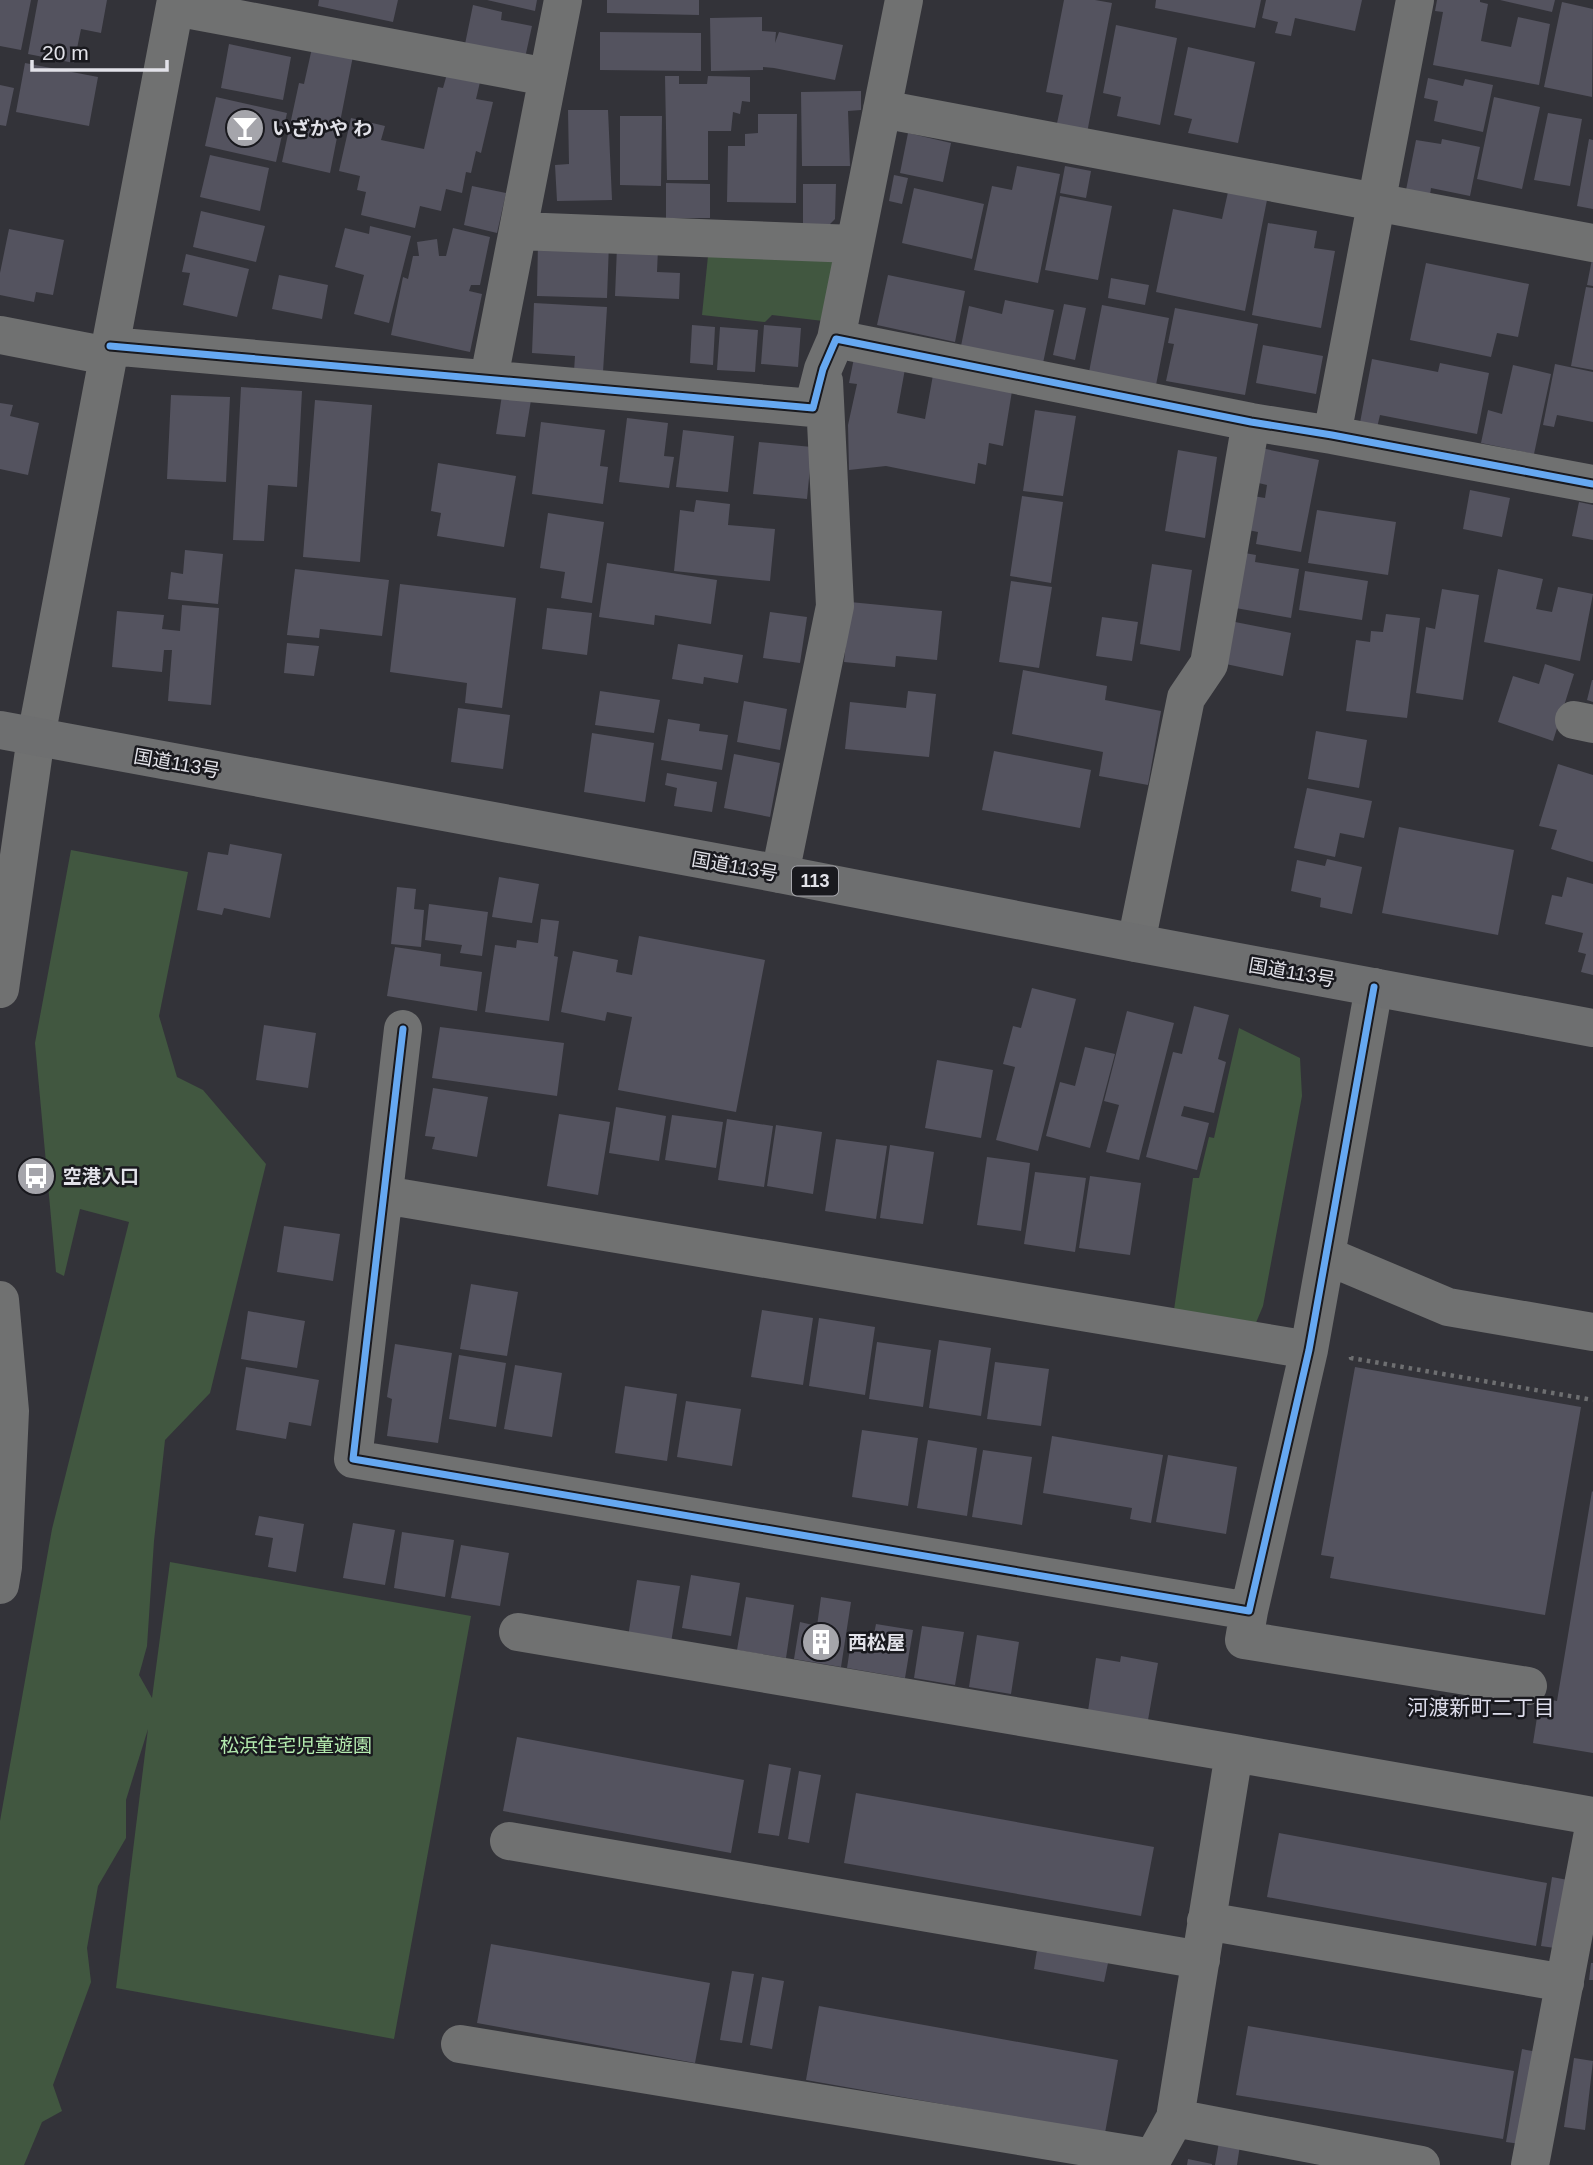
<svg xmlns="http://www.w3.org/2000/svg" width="1593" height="2165" font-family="Helvetica,'Noto Sans JP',sans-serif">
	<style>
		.green { fill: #415740 }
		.building { fill: #54535f }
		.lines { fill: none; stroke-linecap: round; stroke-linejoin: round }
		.path { stroke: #6e6f71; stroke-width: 4.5; stroke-dasharray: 3.5 5; stroke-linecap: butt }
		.minor { stroke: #707171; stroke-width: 38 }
		.highway { stroke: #6e6f70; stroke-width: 38 }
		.cycleway-casing { stroke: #19191e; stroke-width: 11 }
		.cycleway { stroke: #66a8f1; stroke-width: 7 }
		.labels { text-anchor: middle; stroke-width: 5; stroke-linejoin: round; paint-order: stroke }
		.shield { fill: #19191e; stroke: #a6a6ac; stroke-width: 2 }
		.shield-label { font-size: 18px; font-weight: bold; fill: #e2e2e9 }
		.poi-label { font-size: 19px; font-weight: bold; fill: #e2e2e9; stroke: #19191e; text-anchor: start }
		.street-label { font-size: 19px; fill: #e2e2e9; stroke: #19191e }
		.park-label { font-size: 19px; fill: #b4ebaf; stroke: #19191e }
		.neighbourhood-label { font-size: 21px; fill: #dedeec; stroke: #19191e }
	</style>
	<rect width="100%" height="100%" fill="#333339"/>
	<path class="green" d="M709,246L846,252L832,322L772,315L765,322L702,315Z
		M71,850L188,872L159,1016L177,1077L203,1090L266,1164L210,1393L165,1440L154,1541L147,1646L139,1675L152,1698L170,1562L471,1616L394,2039L116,1988L148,1729L126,1800V1838L98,1886L87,1948L91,1982L53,2085L62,2111L42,2122L24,2165H0V1821L52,1529L129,1222L80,1209L64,1276L56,1272L35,1043Z
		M1239,1028L1300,1058L1302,1096L1263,1306L1255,1325L1174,1310L1193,1178H1199L1209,1137L1214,1138Z"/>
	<path class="building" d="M0,0H31L21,50L0,46Z
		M38,0H107L101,33L81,29L74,63L28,54Z
		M319,0H398L393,22L318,6Z
		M487,0H537L535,11Z
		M607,0H699V15L607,13Z
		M1064,0H1095L1112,3L1087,133L1056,128L1063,95L1046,92Z
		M1156,0H1261L1255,28L1155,8Z
		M1266,0H1362L1355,31L1295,18L1291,36L1275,33L1278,22L1262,18Z
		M1437,0H1480V2L1488,4L1481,41L1511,47L1518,17L1550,24L1539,85L1433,65L1443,12L1435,11Z
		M1500,0H1555L1552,12Z
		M1562,2L1593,9L1592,97L1544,87Z
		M473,5L502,12L501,20L532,26L523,67L463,54Z
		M762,17V31L776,32L775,43L779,32L843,45L835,80L774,68L763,67V70L711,71L710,18Z
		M1116,25L1177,38L1160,125L1117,116L1121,97L1103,93Z
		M600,32L701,33V71L600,70Z
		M229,44L291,57L283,100L221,88Z
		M1188,47L1255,62L1238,143L1188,133L1192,119L1174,115Z
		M312,48L353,56L330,173L282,162L299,83L304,84Z
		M25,63L98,77L89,126L16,112Z
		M447,74L480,82L476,99L493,102L481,153L476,151L471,173L466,172L462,193L446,189L441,211L420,206L415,228L361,215L366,192L357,190L360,176L339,171L351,118L385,126L381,140L424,149L438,87L443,88Z
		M665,76H679V84H707L708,76L750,77V102L742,101L740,114L733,112L731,131H708V180H667Z
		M1428,78L1463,86L1465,79L1493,85L1483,132L1434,121L1438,101L1424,98Z
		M0,85L14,88L6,126L0,125Z
		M861,91V110L848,111L850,166H802L801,92Z
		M216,97L287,113L276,162L205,146Z
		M1494,97L1540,107L1522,189L1477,179Z
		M568,110H608L612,200L557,201L555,165L569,164Z
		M1548,113L1582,119L1570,186L1534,180Z
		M758,114H797L796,203L727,202L728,146H745V134L758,133Z
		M620,116H662L661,186L620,185Z
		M908,133L951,143L943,182L900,173Z
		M1442,139L1480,147L1470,196L1431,188L1430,195L1406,190L1416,140L1441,144Z
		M1589,139L1593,140V209L1577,206Z
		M210,155L269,168L260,211L200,197Z
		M1017,166L1060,174L1038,283L974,270L992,186L1012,190Z
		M1065,166L1091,171L1086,198L1060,193Z
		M894,175L908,178L902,204L889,201Z
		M666,183L710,184V218H666Z
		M803,184H836L835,219L830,224H803Z
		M472,186L506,193L497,233L464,225Z
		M914,188L984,204L972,259L902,243Z
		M1228,192L1267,200L1245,311L1156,292L1173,209L1222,219Z
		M1060,196L1112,206L1098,280L1045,270Z
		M201,211L265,226L256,262L193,247Z
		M1268,223L1317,231L1314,248L1335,251L1321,328L1252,315Z
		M370,226L411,236L389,323L354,314L364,275L335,267L345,228L369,234Z
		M453,228L490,237L480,285H471L469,291L482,294L470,352L391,335L403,277L408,279L413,256H419L417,242L437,239L439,256H446Z
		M9,229L64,240L53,295L36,292L34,302L0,295V273Z
		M538,241L609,243L607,298L537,296Z
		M617,247L658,249L657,272L680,273L679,299L615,296Z
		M186,254L249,269L237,317L183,305L190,273L182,272Z
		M1592,259H1593V286L1587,285Z
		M1426,263L1529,284L1518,337L1497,333L1491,357L1410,340Z
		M279,275L328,285L322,319L272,309Z
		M888,275L965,291L955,342L877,325Z
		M1111,278L1149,285L1145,305L1108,298Z
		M1586,287L1593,288V370L1571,366Z
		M1005,300L1054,310L1042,368L960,351L969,306L1002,314Z
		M534,303L607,307L603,372L574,371L575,356L532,353Z
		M1064,304L1086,308L1075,360L1053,355Z
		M1102,305L1169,318L1156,385L1089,372Z
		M1175,308L1258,324L1245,395L1166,381L1174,344L1168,343Z
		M692,325L715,327L713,365L690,363Z
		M764,325L801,328L798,367L761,364Z
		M720,327L758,330L755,372L717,370Z
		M1263,345L1323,356L1316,394L1256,383Z
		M854,358L905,369L897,413L925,419L933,375L1012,391L1003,446L989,443L986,465L978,463L975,484L886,466L849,470L848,425L857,384L849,383Z
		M1372,359L1438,372L1440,363L1489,373L1477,434L1380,415L1376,432L1359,428Z
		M1555,364L1593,372V422L1557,415L1554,427L1543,425Z
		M1513,365L1551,374L1534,454L1481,443L1488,410L1502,414Z
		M241,387L302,391L297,487L268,485L264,541L233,540Z
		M171,395L230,397L226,482L167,479Z
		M502,395L531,400L525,437L496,434Z
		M315,400L372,405L360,562L303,557Z
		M0,403L13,405L10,416L39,423L28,475L0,469Z
		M1035,410L1076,416L1063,496L1023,491Z
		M627,418L668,423L664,456L674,457L669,488L619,482Z
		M541,422L605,430L600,466L608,467L603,504L532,494Z
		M683,430L734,436L728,492L676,487Z
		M759,442L812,447L807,499L753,494Z
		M1256,447L1319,460L1301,552L1256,544L1258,532L1248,530L1253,496L1265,498L1267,485L1250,481Z
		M1178,450L1217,457L1205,538L1165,531Z
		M438,463L516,476L504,547L437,536L441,513L431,511Z
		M1470,490L1510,498L1502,537L1463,529Z
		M1022,496L1063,502L1051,583L1010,576Z
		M696,500L730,504L728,525L775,529L770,581L674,571L680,510L694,512Z
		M1579,502L1593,505V540L1572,536Z
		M1317,510L1396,522L1388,575L1308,563Z
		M548,513L604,522L592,603L561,598L565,572L540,568Z
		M185,550L223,554L218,604L168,599L171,572L183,574Z
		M1239,552L1256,555L1255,562L1299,569L1291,618L1230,607Z
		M607,563L717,580L711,624L655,615L654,625L599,617Z
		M1152,564L1192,570L1180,651L1140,644Z
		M295,569L389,580L382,636L320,629L319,638L287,635Z
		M1498,569L1543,579L1536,609L1552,612L1558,587L1593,594L1580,661L1484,642Z
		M1305,571L1368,581L1362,620L1299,610Z
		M1011,581L1052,587L1039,668L999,662Z
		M400,584L516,598L502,708L465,703L467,683L390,672Z
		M1442,589L1479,595L1463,700L1416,693L1426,627L1435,629Z
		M850,602L942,611L937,660L896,656L895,667L844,662Z
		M182,605L219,608L211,705L168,701L172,650H164L162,672L112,667L117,611L164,615L162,629L180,631Z
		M547,608L592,613L587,655L542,649Z
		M770,612L807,617L800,663L763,658Z
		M1386,614L1420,618L1407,718L1346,711L1356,640L1370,642L1371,631L1383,632Z
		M1102,617L1138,622L1132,661L1096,656Z
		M1230,621L1291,633L1283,676L1221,663Z
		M287,643L319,646L314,676L284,673Z
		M678,644L743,655L738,683L704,677L703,684L672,679Z
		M1545,664L1574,674L1553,741L1498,722L1513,676L1539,684Z
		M1023,670L1107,686L1105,700L1161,711L1148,785L1099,776L1103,752L1012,734Z
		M1592,680H1593V702L1587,700Z
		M600,691L660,700L654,733L595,725Z
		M908,691L936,694L929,757L845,749L850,702L906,708Z
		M744,701L787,709L780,750L737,742Z
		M458,708L510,715L503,769L451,762Z
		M668,719L700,724L699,731L728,735L722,770L661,760Z
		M1316,731L1367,740L1359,788L1308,779Z
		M592,733L654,743L645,802L584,792Z
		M994,751L1091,770L1080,828L982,810Z
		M734,754L780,763L770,817L724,808Z
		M1558,764L1593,775V862L1551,849L1557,830L1539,826Z
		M667,773L717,782L712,812L674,806L677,788L665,785Z
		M1307,788L1372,801L1364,838L1340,833L1335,857L1294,848Z
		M1399,827L1514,850L1498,935L1382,913Z
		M230,844L282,854L270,918L224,908L222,915L197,910L208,852L228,855Z
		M1327,859L1362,867L1352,914L1320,907L1321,898L1291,891L1297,860L1325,866Z
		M499,877L539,884L532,923L492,917Z
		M1567,877L1593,884V975L1581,972L1586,954L1578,952L1583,933L1545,924L1552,895L1562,897Z
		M397,887L416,889L414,909L424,910L421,947L391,944Z
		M429,904L488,912L482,956L460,953L462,945L425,940Z
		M541,919L559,921L554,956L558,957L549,1021L485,1012L495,945L516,948L517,940L538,943Z
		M639,936L765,960L736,1112L618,1090L632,1017L607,1012L605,1021L561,1012L573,951L618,960L616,972L632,975Z
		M395,947L441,954L440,966L482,972L477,1011L387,996Z
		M1032,988L1076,999L1038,1151L996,1140L1015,1067L1003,1064L1013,1026L1021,1028Z
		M1194,1006L1229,1015L1218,1059L1226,1062L1214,1113L1184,1106L1181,1116L1209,1123L1197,1170L1146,1157L1173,1052L1182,1054Z
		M1127,1011L1174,1023L1139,1160L1106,1152L1119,1105L1104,1101Z
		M264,1025L316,1033L308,1088L256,1080Z
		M440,1027L564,1043L557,1096L432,1078Z
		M1085,1047L1115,1054L1090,1148L1046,1136L1060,1082L1075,1086Z
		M937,1060L993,1070L981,1138L925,1128Z
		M433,1088L488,1097L477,1157L432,1149L435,1137L425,1136Z
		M616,1107L666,1116L659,1161L609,1153Z
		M559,1114L610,1122L598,1195L547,1186Z
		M672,1115L723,1122L716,1168L665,1160Z
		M727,1119L773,1126L764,1187L718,1180Z
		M776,1125L822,1132L813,1194L767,1186Z
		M836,1139L887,1146L876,1219L825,1211Z
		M890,1145L934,1152L923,1224L880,1218Z
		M987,1157L1030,1163L1021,1231L977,1225Z
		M1035,1172L1086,1178L1075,1252L1024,1244Z
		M1090,1176L1141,1183L1130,1255L1079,1248Z
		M284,1226L340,1234L333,1281L277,1272Z
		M471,1284L518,1292L507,1356L460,1349Z
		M762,1310L813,1318L803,1385L751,1377Z
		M248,1311L305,1321L297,1368L241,1359Z
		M819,1318L875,1327L865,1395L809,1386Z
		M939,1340L991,1348L981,1416L929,1408Z
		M877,1342L931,1350L923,1407L869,1399Z
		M395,1344L452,1353L438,1443L387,1436L392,1399L387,1397Z
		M459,1355L506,1363L496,1427L449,1419Z
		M995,1362L1049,1369L1041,1426L987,1419Z
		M515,1365L562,1373L552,1437L504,1429Z
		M246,1367L319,1380L311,1426L289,1422L286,1439L236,1430Z
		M1355,1367L1581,1407L1545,1615L1330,1578L1334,1557L1321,1555Z
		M625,1386L677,1394L667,1461L615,1453Z
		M686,1401L741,1409L732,1466L677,1457Z
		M862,1430L918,1438L908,1506L852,1497Z
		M1052,1436L1163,1455L1151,1523L1130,1519L1132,1508L1043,1493Z
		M928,1440L977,1448L967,1516L917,1508Z
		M983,1450L1032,1457L1022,1525L972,1517Z
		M1168,1455L1237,1467L1226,1534L1156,1522Z
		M1592,1491L1593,1492V1753L1533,1743L1540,1698L1557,1701Z
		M259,1516L304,1524L296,1572L268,1567L273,1538L255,1535Z
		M353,1523L395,1530L385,1585L343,1578Z
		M402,1532L454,1540L445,1597L394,1588Z
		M461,1545L509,1553L500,1606L451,1598Z
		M691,1575L740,1583L731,1636L682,1628Z
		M637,1580L680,1586L671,1643L628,1637Z
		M746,1597L794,1605L786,1658L737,1650Z
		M821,1597L851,1602L841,1667L794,1659L800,1622L817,1626Z
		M876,1624L913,1630L905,1678L847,1668L852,1635L873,1639Z
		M922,1626L964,1632L955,1685L914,1678Z
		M977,1635L1019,1642L1011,1694L969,1687Z
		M1121,1656L1158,1663L1148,1720L1088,1711L1096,1658L1120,1662Z
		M517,1737L744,1780L731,1853L503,1811Z
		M769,1764L791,1768L779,1836L758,1833Z
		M799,1771L821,1775L809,1843L788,1839Z
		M856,1793L1154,1847L1141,1916L844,1863Z
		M1279,1833L1547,1883L1536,1946L1267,1897Z
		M1552,1877L1573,1881L1562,1949L1541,1946Z
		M491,1944L710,1983L695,2063L477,2023Z
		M1037,1950L1108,1963L1104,1982L1034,1969Z
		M1591,1963H1593V1980H1589Z
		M732,1971L754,1974L742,2043L720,2040Z
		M762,1977L784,1981L772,2049L750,2045Z
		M819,2006L1118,2060L1105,2133L806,2080Z
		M1248,2026L1514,2071L1503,2139L1236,2095Z
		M1522,2049L1543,2053L1527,2145L1506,2142Z
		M1574,2058L1593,2061L1585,2130L1564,2127Z
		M1219,2142L1240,2145L1237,2165H1215Z
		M1188,2159L1212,2164V2165H1187Z"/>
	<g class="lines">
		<path class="path" d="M1351,1357V1358L1593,1400"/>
		<path class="minor" d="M175,7L547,77
			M882,109L1593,243
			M519,231L855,244
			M0,335L108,356
			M836,339L904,0
			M110,346L813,408L823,369L836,339L1251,422L1332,435L1593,484
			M489,378L563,0
			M1332,435L1415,0
			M1574,720L1593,724
			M780,874L835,606L824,381
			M1136,943L1186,698L1209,664L1251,422
			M0,989L36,737L176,0
			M403,1029L353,1459L1249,1611L1309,1350L1374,987
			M384,1195L1309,1350
			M1327,1256L1448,1307L1593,1332
			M0,1300L10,1411L3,1567L0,1585
			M1249,1611L1244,1640L1528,1686
			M518,1632L1234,1753L1593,1816
			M509,1841L1201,1960
			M1206,1921L1565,1983
			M460,2044L1153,2158L1175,2118L1421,2165
			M1175,2118L1234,1753
			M1530,2165L1593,1832"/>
		<path class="highway" d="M0,730L780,874L1136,943L1593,1028"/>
		<defs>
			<path id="cycleway" d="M110,346L813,408L823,369L836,339L1251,422L1332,435L1593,484
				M403,1029L353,1459L1249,1611L1309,1350L1374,987"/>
		</defs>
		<use href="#cycleway" class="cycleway-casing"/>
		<use href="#cycleway" class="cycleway"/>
	</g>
	<defs>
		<symbol id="bar-disc" viewBox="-11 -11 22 22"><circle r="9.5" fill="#a5a5ab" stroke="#19191e"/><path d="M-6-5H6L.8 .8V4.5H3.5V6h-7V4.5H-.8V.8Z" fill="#fff"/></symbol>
		<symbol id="bus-disc" viewBox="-11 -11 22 22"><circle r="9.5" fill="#a5a5ab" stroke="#19191e"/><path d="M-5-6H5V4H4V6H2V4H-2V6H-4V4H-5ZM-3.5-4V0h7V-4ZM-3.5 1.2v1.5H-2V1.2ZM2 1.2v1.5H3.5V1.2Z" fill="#fff"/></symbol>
		<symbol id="building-disc" viewBox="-11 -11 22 22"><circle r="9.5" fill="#a5a5ab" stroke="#19191e"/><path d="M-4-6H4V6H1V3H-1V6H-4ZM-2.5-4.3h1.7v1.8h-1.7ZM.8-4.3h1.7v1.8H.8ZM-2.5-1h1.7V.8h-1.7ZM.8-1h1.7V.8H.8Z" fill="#fff"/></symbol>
	</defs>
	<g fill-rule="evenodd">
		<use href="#bar-disc" x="223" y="106" width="44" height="44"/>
		<use href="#bus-disc" x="14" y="1154" width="44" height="44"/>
		<use href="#building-disc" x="799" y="1620" width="44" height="44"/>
	</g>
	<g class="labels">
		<rect class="shield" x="792" y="866.5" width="46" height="29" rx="5"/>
		<g class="shield-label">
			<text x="815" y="887">113</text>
		</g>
		<g class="poi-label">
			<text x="272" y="135">いざかや わ</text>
			<text x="63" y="1183">空港入口</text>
			<text x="848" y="1649">西松屋</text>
		</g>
		<g class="street-label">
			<text transform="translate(177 763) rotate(10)" y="7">国道113号</text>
			<text transform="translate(735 866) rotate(10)" y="7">国道113号</text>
			<text transform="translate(1292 972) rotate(10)" y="7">国道113号</text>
		</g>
		<g class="park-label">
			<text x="296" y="1752">松浜住宅児童遊園</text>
		</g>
		<g class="neighbourhood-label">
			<text x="1481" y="1715">河渡新町二丁目</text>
		</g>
	</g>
	<path d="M32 60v10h135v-10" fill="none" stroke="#e2e2e9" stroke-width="3.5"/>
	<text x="42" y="60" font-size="21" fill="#e2e2e9" stroke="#19191e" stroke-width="5" paint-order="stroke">20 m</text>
</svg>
